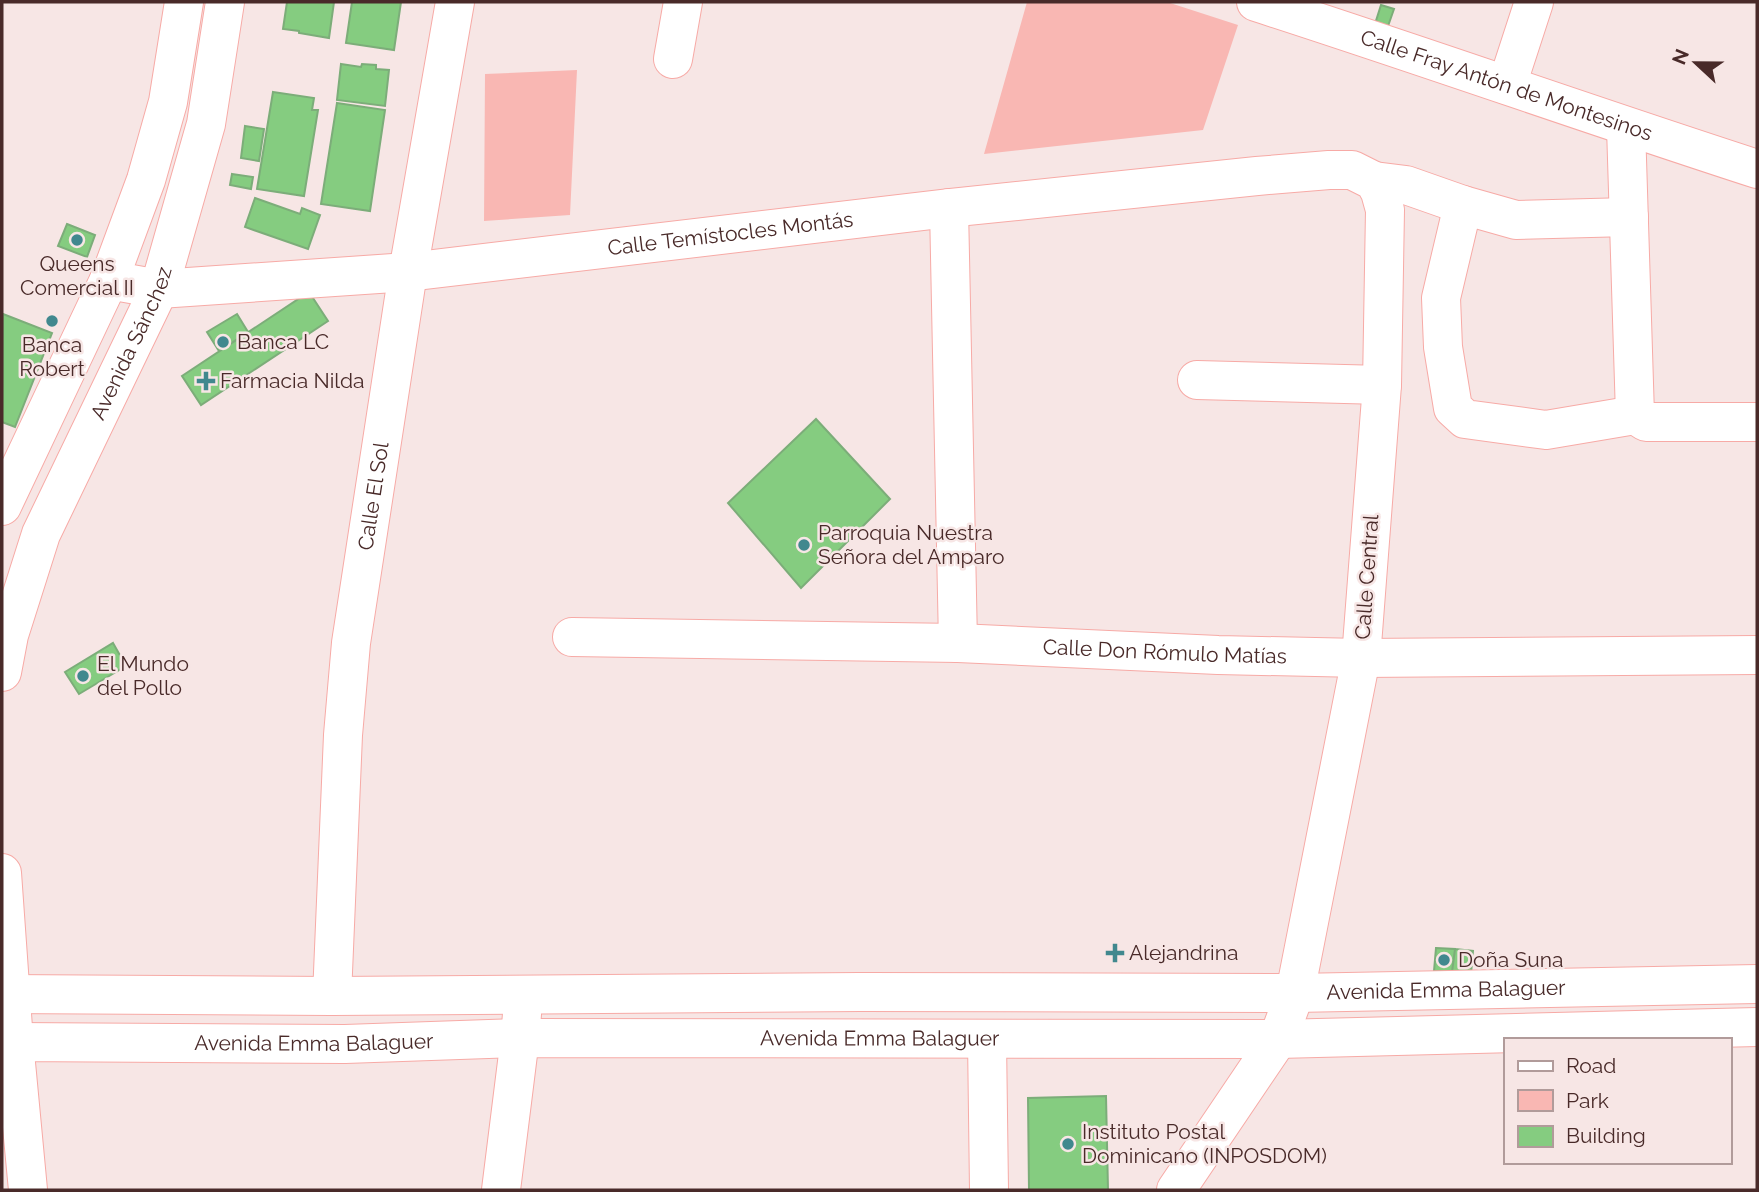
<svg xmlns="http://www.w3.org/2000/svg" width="1759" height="1192" font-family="Raleway,sans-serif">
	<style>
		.green { fill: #f9b7b3 }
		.building { fill: #85cc80; stroke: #7cad79; stroke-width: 2 }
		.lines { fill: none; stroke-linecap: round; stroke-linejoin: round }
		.minor-casing { stroke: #f7aaa6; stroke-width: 40 }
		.minor { stroke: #fff; stroke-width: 38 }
		.poi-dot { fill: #41888e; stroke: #f7e6e5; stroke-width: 2.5 }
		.labels { text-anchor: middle; stroke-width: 5; stroke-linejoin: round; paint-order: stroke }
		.street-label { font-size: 21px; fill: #492a29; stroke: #f7e6e5 }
		.poi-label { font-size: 21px; fill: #492a29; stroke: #f7e6e5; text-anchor: start }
	</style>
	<rect width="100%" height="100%" fill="#f7e6e5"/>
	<path class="green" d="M1027,2H1167L1238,25L1203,130L984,154Z
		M577,70L570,215L484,221L485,74Z"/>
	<path class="building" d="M287,2H334L329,38L299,33V31L283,29Z
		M352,2H401L394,50L346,43Z
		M1381,5L1394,9L1387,29L1375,24Z
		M341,64L361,67L362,64L376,65V69L389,70L385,106L337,100Z
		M273,92L314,98L312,110H318L304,196L257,189Z
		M337,103L385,110L370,211L321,204Z
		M245,126L264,129L259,161L241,158Z
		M232,174L253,177L251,189L230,185Z
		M255,198L300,214L302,208L320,215L308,249L245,227Z
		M67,224L95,235L87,257L58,246Z
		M309,292L328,321L201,405L182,376Z
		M3,314L52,333L15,427L2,422Z
		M237,314L248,332L219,351L207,332Z
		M49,315L58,319L55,326L46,323Z
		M816,419L890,499L801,588L728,503Z
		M113,643L126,666L79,694L65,672Z
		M1436,948L1455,949L1452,972L1434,971Z
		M1455,949L1473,951L1471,974L1452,972Z
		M1106,1096L1108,1190H1029L1028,1098Z"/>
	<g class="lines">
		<defs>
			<g id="minor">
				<path id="s1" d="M1256,2C1424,56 1590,115 1757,169"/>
				<path d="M673,59L683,2"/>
				<path d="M1507,85L1534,2"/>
				<path d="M1626,127L1635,415"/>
				<path d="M1374,181L1406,185L1463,205L1516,220L1629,217"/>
				<path d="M1463,205L1441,298L1443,347L1453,408L1465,419L1546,430L1635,415L1646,422H1757"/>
				<path d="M949,208L958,643"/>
				<path id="s2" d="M109,280L159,289L408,272L949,208L1257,176L1329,170H1352L1374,181L1380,192L1385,210L1382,385L1361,658L1295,993L1278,1039L1176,1190"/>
				<path d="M1197,380L1382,385"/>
				<path d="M2,506L109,280L146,180L168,102L184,2"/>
				<path id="s3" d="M572,637L958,643L1218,655L1361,658L1757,655"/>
				<path id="s4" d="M2,672L9,635L41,534L159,289L206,124L225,2"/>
				<path d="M2,873L14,1042L28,1190"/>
				<path id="s5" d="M2,994L332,996L860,992L1295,993L1757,984"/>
				<path id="s6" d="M332,996L343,735L351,643L408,272L455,2"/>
				<path d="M987,1039L989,1190"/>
				<path id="s7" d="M2,1044L14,1042L345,1044L520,1038L1278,1039L1757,1027"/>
				<path d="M501,1190L520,1038L522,1014"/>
			</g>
		</defs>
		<use href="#minor" class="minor-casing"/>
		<use href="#minor" class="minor"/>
	</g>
	<g class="poi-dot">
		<circle cx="77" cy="240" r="7"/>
		<circle cx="52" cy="321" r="7"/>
		<circle cx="223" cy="342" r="7"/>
		<path d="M202.5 370.5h7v7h7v7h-7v7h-7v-7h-7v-7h7z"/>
		<circle cx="804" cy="545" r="7"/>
		<circle cx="83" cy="676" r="7"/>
		<path d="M1111.5 942.5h7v7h7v7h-7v7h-7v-7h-7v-7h7z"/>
		<circle cx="1444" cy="960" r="7"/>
		<circle cx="1068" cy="1144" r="7"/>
	</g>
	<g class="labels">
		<g class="street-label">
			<text dy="7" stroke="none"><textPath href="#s1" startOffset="264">Calle Fray Antón de Montesinos</textPath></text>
			<text dy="7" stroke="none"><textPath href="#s2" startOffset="625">Calle Temístocles Montás</textPath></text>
			<text dy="7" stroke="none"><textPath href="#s4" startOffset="355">Avenida Sánchez</textPath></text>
			<text dy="7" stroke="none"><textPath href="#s6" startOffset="502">Calle El Sol</textPath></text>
			<text transform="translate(1367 577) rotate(-86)" y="7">Calle Central</text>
			<text dy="7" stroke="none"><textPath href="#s3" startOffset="593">Calle Don Rómulo Matías</textPath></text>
			<text dy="7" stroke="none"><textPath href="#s5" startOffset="1444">Avenida Emma Balaguer</textPath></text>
			<text dy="7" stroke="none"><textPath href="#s7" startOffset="878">Avenida Emma Balaguer</textPath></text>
			<text dy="7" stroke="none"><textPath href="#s7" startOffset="312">Avenida Emma Balaguer</textPath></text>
		</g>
		<g class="poi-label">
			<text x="77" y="271" text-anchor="middle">Queens<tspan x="77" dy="24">Comercial II</tspan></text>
			<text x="237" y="349">Banca LC</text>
			<text x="52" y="352" text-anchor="middle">Banca<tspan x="52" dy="24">Robert</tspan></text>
			<text x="220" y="388">Farmacia Nilda</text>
			<text x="818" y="540">Parroquia Nuestra<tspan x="818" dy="24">Señora del Amparo</tspan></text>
			<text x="97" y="671">El Mundo<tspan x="97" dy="24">del Pollo</tspan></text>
			<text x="1129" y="960">Alejandrina</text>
			<text x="1458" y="967">Doña Suna</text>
			<text x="1082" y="1139">Instituto Postal<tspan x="1082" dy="24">Dominicano (INPOSDOM)</tspan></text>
		</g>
	</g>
	<rect width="1759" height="1192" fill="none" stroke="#492a29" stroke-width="7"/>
	<rect x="1504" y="1038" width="228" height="126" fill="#f7e6e5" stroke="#b19b9a" stroke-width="2"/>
	<rect x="1518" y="1061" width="35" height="10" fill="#ffffff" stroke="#b19b9a" stroke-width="2"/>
	<text x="1566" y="1073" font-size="21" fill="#492a29">Road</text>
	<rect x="1518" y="1090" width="35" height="21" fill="#f9b7b3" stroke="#b19b9a" stroke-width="2"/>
	<text x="1566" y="1108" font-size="21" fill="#492a29">Park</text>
	<rect x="1518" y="1126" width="35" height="21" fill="#85cc80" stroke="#b19b9a" stroke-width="2"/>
	<text x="1566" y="1143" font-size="21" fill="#492a29">Building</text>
	<g transform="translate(1696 63) rotate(292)" stroke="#f7e6e5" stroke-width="5" paint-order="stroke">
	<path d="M0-5L12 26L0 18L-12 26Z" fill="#492a29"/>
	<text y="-10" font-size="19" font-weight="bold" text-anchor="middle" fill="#492a29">N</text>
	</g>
</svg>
